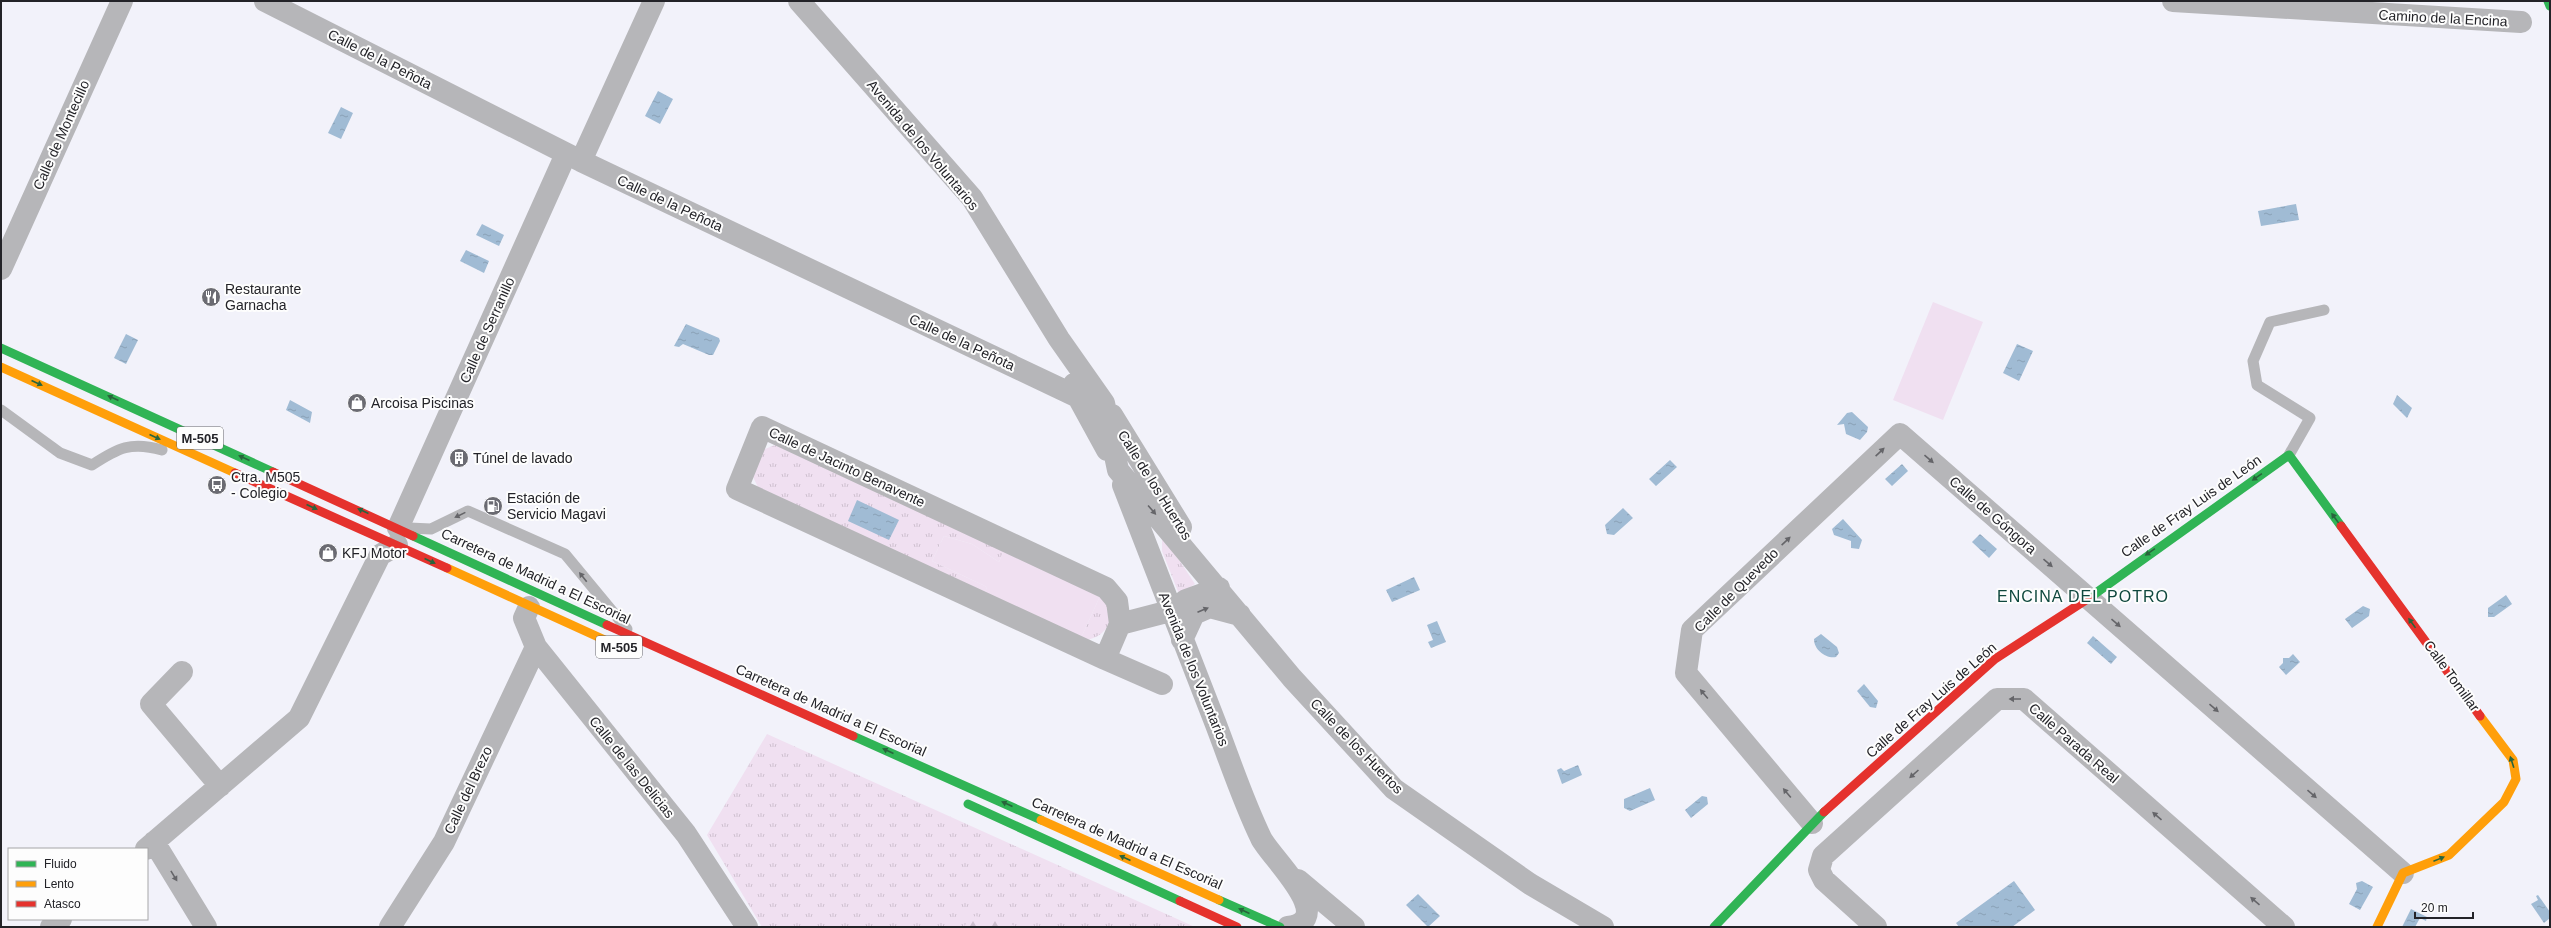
<svg xmlns="http://www.w3.org/2000/svg" width="2551" height="928" font-family="Arial,sans-serif">
	<style>
		.grass { fill: url(#grass-tufts) }
		.forest { fill: url(#forest-firs) }
		.park { fill: #f0e0f1 }
		.water { fill: url(#water-ripples) }
		.lines { fill: none; stroke-linecap: round; stroke-linejoin: round }
		.lane { stroke: #b6b6b9; stroke-width: 11 }
		.street { stroke: #b6b6b9; stroke-width: 22 }
		.fast { stroke: #30b455; stroke-width: 9 }
		.slow { stroke: #ff9f0a; stroke-width: 9 }
		.jam { stroke: #e5322d; stroke-width: 9 }
		.oneway { fill: #29643c }
		.oneway2 { fill: #656569 }
		.labels { text-anchor: middle; stroke-width: 4; stroke-linejoin: round; paint-order: stroke }
		.shield { fill: #fdfdfd; stroke: #646468; stroke-width: 1 }
		.shield-label { font-size: 13px; font-weight: bold; fill: #232328 }
		.street-label { font-size: 14px; fill: #232328; stroke: #fdfdfd }
		.poi-label { font-size: 14px; fill: #232328; stroke: #fdfdfd; text-anchor: start }
		.quarter-label { font-size: 16px; letter-spacing: 1px; fill: #0f483e; stroke: #fdfdfd }
	</style>
	<defs>
		<pattern id="grass-tufts" width="24" height="20" patternUnits="userSpaceOnUse"><rect width="24" height="20" fill="#f0e0f1"/><path d="M3 7l-1-3M5 7V3M7 7l1-3M15 17l-1-3M17 17v-4M19 17l1-3" fill="none" stroke="#cec0cf"/></pattern>
		<pattern id="forest-firs" width="22" height="20" patternUnits="userSpaceOnUse"><rect width="22" height="20" fill="#f0e0f1"/><path d="M5 1l3.5 6h-7zM16 11l3.5 6h-7z" fill="#cec0cf"/></pattern>
		<pattern id="water-ripples" width="26" height="14" patternUnits="userSpaceOnUse"><rect width="26" height="14" fill="#a0bbd4"/><path d="M2 4q2-2 4 0t4 0M15 11q2-2 4 0t4 0" fill="none" stroke="#8aa0b6"/></pattern>
	</defs>
	<rect width="100%" height="100%" fill="#f2f2fa"/>
	<path class="grass" d="M775,445L1004,550L999,562L972,544L944,536L932,561L987,587L984,595L758,487L751,473L760,451Z
		M1162,534L1195,584L1179,594L1162,551Z
		M1101,594C1121,614 1107,641 1080,640Z
		M767,734L1195,927H762L707,835Z"/>
	<path class="forest" d="M975,916L1011,924L1016,927H963Z"/>
	<path class="park" d="M1933,302L1983,322L1943,420L1893,400Z
		M944,536L972,544L999,562L1004,550L1101,594L1080,640L984,595L987,587L932,561Z"/>
	<path class="water" d="M658,91L673,99L660,124L645,116Z
		M341,107L353,113L341,139L328,133Z
		M2296,204L2299,220L2261,226L2258,211Z
		M482,224L504,235L499,246L476,235Z
		M466,250L489,261L484,273L460,261Z
		M686,324L719,338L720,341L713,355H709L683,344L679,347L674,346Z
		M126,334L138,340L126,364L114,358Z
		M2017,344L2033,351L2019,381L2003,373Z
		M2397,395L2412,408L2407,418L2393,404Z
		M290,400L312,412L310,423L286,410Z
		M1852,412L1868,427L1867,432L1860,440L1846,434L1844,424L1837,425L1847,413Z
		M1670,460L1677,467L1656,486L1649,479Z
		M1902,464L1908,471L1892,486L1885,479Z
		M857,500L899,520L889,540L848,521Z
		M1623,508L1633,518L1614,535L1607,534L1605,525Z
		M1843,519L1862,540L1859,549L1851,548V541L1834,535L1832,529Z
		M1980,534L1997,549L1989,558L1972,542Z
		M1414,577L1420,590L1392,602L1386,590Z
		M2506,595L2512,604L2494,617H2488V608Z
		M2363,606L2370,609L2369,616L2352,628L2345,619Z
		M1437,621L1446,642L1431,648L1428,642L1433,640L1427,625Z
		M1821,634L1837,647L1839,653L1836,657C1826,659 1814,650 1814,639Z
		M2093,636L2117,657L2111,664L2087,643Z
		M2293,654L2300,662L2286,675L2279,667L2283,663V658H2289Z
		M1864,684L1878,701L1876,708L1870,707L1857,691Z
		M1578,765L1582,775L1562,784L1557,770L1561,768L1564,771Z
		M1650,788L1655,800L1630,811L1624,808V799Z
		M1702,796L1707,797L1708,804L1691,818L1685,810Z
		M2014,881L2035,910L2012,927H1959L1956,923Z
		M2362,881L2373,887L2360,910L2349,904L2357,889L2356,883Z
		M1418,894L1440,916L1428,927L1406,905Z
		M2538,895L2550,912V918L2544,923L2531,904L2538,900L2536,896Z
		M2411,909L2427,917L2426,921L2420,918L2415,927H2402Z"/>
	<g class="lines">
		<path class="lane" d="M1,410L60,453L92,465C118,448 131,441 162,450
			M2289,455L2310,418L2257,385L2253,361L2270,322L2324,310
			M409,528L431,529L468,511L565,554L627,629"/>
		<path class="street" d="M265,1L581,161L1078,397
			M799,1L972,198L1059,339L1104,403L1118,470L1292,678L1394,789L1530,884L1603,927
			M2173,1L2521,22
			M581,161L654,1
			M1,269L122,1
			M1074,384L1078,397L1107,450
			M1112,415L1181,527
			M1123,485C1153,564 1184,643 1215,722C1230,761 1243,801 1261,838C1269,856 1340,920 1288,927
			M398,528L566,154
			M529,607L524,618L536,647L686,834L747,927
			M1120,624L1105,659L737,489L762,427L1106,588L1117,601L1120,624L1170,611L1186,600L1219,588
			M1182,640L1194,614L1210,607L1240,615
			M1105,659L1162,684
			M182,672L151,704L220,786
			M1812,823L1686,673L1692,630L1900,434L2403,873
			M154,842L206,927
			M146,849L299,718L380,555L397,545
			M1298,880L1354,927
			M51,927L61,919
			M390,927L444,842L536,647
			M1876,927L1824,880L1819,870L1823,856L1997,699H2024L2284,927"/>
		<path class="fast" d="M2548,1L2550,6
			M1,348L273,472
			M413,536L607,625
			M2089,598L2289,455L2341,526
			M853,736L1041,820
			M968,804L1180,901
			M1219,900L1280,927
			M1714,927L1824,812"/>
		<path class="slow" d="M1,367L235,473
			M447,568L618,646
			M1041,820L1219,900
			M2377,927L2403,873L2449,855L2504,802L2516,779L2513,760L2480,716"/>
		<path class="jam" d="M273,472L413,536
			M235,473L447,568
			M2341,526L2480,716
			M607,625L853,736
			M1824,812L1995,659L2089,598
			M1180,901L1237,927"/>
	</g>
	<defs><path id="oneway-solid" d="M-6-.8H1V-3.2L6.5 0L1 3.2V.8H-6Z"/></defs>
	<g class="oneway">
		<use href="#oneway-solid" transform="translate(37 383) rotate(24)"/>
		<use href="#oneway-solid" transform="translate(113 398) rotate(-156)"/>
		<use href="#oneway-solid" transform="translate(155 437) rotate(24)"/>
		<use href="#oneway-solid" transform="translate(244 458) rotate(-156)"/>
		<use href="#oneway-solid" transform="translate(2257 477) rotate(145)"/>
		<use href="#oneway-solid" transform="translate(312 507) rotate(24)"/>
		<use href="#oneway-solid" transform="translate(363 511) rotate(-156)"/>
		<use href="#oneway-solid" transform="translate(2335 518) rotate(-126)"/>
		<use href="#oneway-solid" transform="translate(2150 552) rotate(145)"/>
		<use href="#oneway-solid" transform="translate(430 561) rotate(25)"/>
		<use href="#oneway-solid" transform="translate(2412 623) rotate(-126)"/>
		<use href="#oneway-solid" transform="translate(888 751) rotate(-156)"/>
		<use href="#oneway-solid" transform="translate(2512 762) rotate(-108)"/>
		<use href="#oneway-solid" transform="translate(1007 804) rotate(-156)"/>
		<use href="#oneway-solid" transform="translate(1125 858) rotate(-156)"/>
		<use href="#oneway-solid" transform="translate(2439 859) rotate(-22)"/>
		<use href="#oneway-solid" transform="translate(1244 911) rotate(-156)"/>
	</g>
	<g class="oneway2">
		<use href="#oneway-solid" transform="translate(1880 452) rotate(-43)"/>
		<use href="#oneway-solid" transform="translate(1929 459) rotate(41)"/>
		<use href="#oneway-solid" transform="translate(1152 510) rotate(49)"/>
		<use href="#oneway-solid" transform="translate(460 515) rotate(154)"/>
		<use href="#oneway-solid" transform="translate(1786 541) rotate(-43)"/>
		<use href="#oneway-solid" transform="translate(2048 563) rotate(41)"/>
		<use href="#oneway-solid" transform="translate(583 577) rotate(-128)"/>
		<use href="#oneway-solid" transform="translate(1203 610) rotate(-23)"/>
		<use href="#oneway-solid" transform="translate(2116 623) rotate(41)"/>
		<use href="#oneway-solid" transform="translate(1704 694) rotate(-130)"/>
		<use href="#oneway-solid" transform="translate(2015 699) rotate(-180)"/>
		<use href="#oneway-solid" transform="translate(2214 708) rotate(41)"/>
		<use href="#oneway-solid" transform="translate(1914 774) rotate(138)"/>
		<use href="#oneway-solid" transform="translate(1787 793) rotate(-130)"/>
		<use href="#oneway-solid" transform="translate(2312 794) rotate(41)"/>
		<use href="#oneway-solid" transform="translate(2157 816) rotate(-139)"/>
		<use href="#oneway-solid" transform="translate(174 876) rotate(59)"/>
		<use href="#oneway-solid" transform="translate(2255 901) rotate(-139)"/>
	</g>
	<defs>
		<symbol id="restaurant-disc" viewBox="-11 -11 22 22"><circle r="9.5" fill="#6b6b72" stroke="#fdfdfd"/><path d="M-5-6h1v4h1v-4h1v4h1v-4h1v5L-1.5 .5V6h-2V.5L-5-1ZM5-6V6H3V1.5H1.5Q1.5-4 5-6Z" fill="#fff"/></symbol>
		<symbol id="shop-disc" viewBox="-11 -11 22 22"><circle r="9.5" fill="#6b6b72" stroke="#fdfdfd"/><path d="M-5-2.5h2.3a2.7 3.5 0 0 1 5.4 0H5L5.5 6h-11ZM-1.5-2.5h3a1.5 2.3 0 0 0-3 0Z" fill="#fff"/></symbol>
		<symbol id="building-disc" viewBox="-11 -11 22 22"><circle r="9.5" fill="#6b6b72" stroke="#fdfdfd"/><path d="M-4-6H4V6H1V3H-1V6H-4ZM-2.5-4.3h1.7v1.8h-1.7ZM.8-4.3h1.7v1.8H.8ZM-2.5-1h1.7V.8h-1.7ZM.8-1h1.7V.8H.8Z" fill="#fff"/></symbol>
		<symbol id="bus-disc" viewBox="-11 -11 22 22"><circle r="9.5" fill="#6b6b72" stroke="#fdfdfd"/><path d="M-5-6H5V4H4V6H2V4H-2V6H-4V4H-5ZM-3.5-4V0h7V-4ZM-3.5 1.2v1.5H-2V1.2ZM2 1.2v1.5H3.5V1.2Z" fill="#fff"/></symbol>
		<symbol id="fuel-disc" viewBox="-11 -11 22 22"><circle r="9.5" fill="#6b6b72" stroke="#fdfdfd"/><path d="M-5.5-6h7V0h2V4h1.3V-2.5L3-4.5l.8-.8L6-3V5H2.5V1h-1V6h-7ZM-4.2-4.7v3.2H.2V-4.7Z" fill="#fff"/></symbol>
	</defs>
	<g fill-rule="evenodd">
		<use href="#restaurant-disc" x="200" y="286" width="22" height="22"/>
		<use href="#shop-disc" x="346" y="392" width="22" height="22"/>
		<use href="#building-disc" x="448" y="447" width="22" height="22"/>
		<use href="#bus-disc" x="206" y="474" width="22" height="22"/>
		<use href="#fuel-disc" x="482" y="495" width="22" height="22"/>
		<use href="#shop-disc" x="317" y="542" width="22" height="22"/>
	</g>
	<g class="labels">
		<g class="shield">
			<rect x="177" y="427" width="46" height="22" rx="3"/>
			<rect x="596" y="636" width="46" height="22" rx="3"/>
		</g>
		<g class="shield-label">
			<text x="200" y="443">M-505</text>
			<text x="619" y="652">M-505</text>
		</g>
		<g class="street-label">
			<text transform="translate(2443 18) rotate(3)" y="5">Camino de la Encina</text>
			<text transform="translate(380 59) rotate(27)" y="5">Calle de la Peñota</text>
			<text transform="translate(61 135) rotate(-66)" y="5">Calle de Montecillo</text>
			<text transform="translate(923 145) rotate(50)" y="5">Avenida de los Voluntarios</text>
			<text transform="translate(670 203) rotate(25)" y="5">Calle de la Peñota</text>
			<text transform="translate(487 330) rotate(-66)" y="5">Calle de Serranillo</text>
			<text transform="translate(962 342) rotate(25)" y="5">Calle de la Peñota</text>
			<text transform="translate(847 467) rotate(25)" y="5">Calle de Jacinto Benavente</text>
			<text transform="translate(1155 485) rotate(58)" y="5">Calle de los Huertos</text>
			<text transform="translate(2191 506) rotate(-35)" y="5">Calle de Fray Luis de León</text>
			<text transform="translate(1993 515) rotate(41)" y="5">Calle de Góngora</text>
			<text transform="translate(536 576) rotate(25)" y="5">Carretera de Madrid a El Escorial</text>
			<text transform="translate(1736 590) rotate(-45)" y="5">Calle de Quevedo</text>
			<text transform="translate(1194 669) rotate(68)" y="5">Avenida de los Voluntarios</text>
			<text transform="translate(2452 676) rotate(54)" y="5">Calle Tomillar</text>
			<text transform="translate(1931 700) rotate(-41)" y="5">Calle de Fray Luis de León</text>
			<text transform="translate(831 710) rotate(24)" y="5">Carretera de Madrid a El Escorial</text>
			<text transform="translate(2074 743) rotate(41)" y="5">Calle Parada Real</text>
			<text transform="translate(1357 746) rotate(46)" y="5">Calle de los Huertos</text>
			<text transform="translate(632 767) rotate(51)" y="5">Calle de las Delicias</text>
			<text transform="translate(468 790) rotate(-65)" y="5">Calle del Brezo</text>
			<text transform="translate(1127 843) rotate(24)" y="5">Carretera de Madrid a El Escorial</text>
		</g>
		<g class="poi-label">
			<text x="225" y="294">Restaurante<tspan x="225" dy="16">Garnacha</tspan></text>
			<text x="371" y="408">Arcoisa Piscinas</text>
			<text x="473" y="463">Túnel de lavado</text>
			<text x="231" y="482">Ctra. M505<tspan x="231" dy="16">- Colegio</tspan></text>
			<text x="507" y="503">Estación de<tspan x="507" dy="16">Servicio Magavi</tspan></text>
			<text x="342" y="558">KFJ Motor</text>
		</g>
		<g class="quarter-label">
			<text x="2083" y="602">ENCINA DEL POTRO</text>
		</g>
	</g>
	<rect width="2551" height="928" fill="none" stroke="#232328" stroke-width="4"/>
	<rect x="8" y="848" width="140" height="72" fill="#fdfdfd" stroke="#a6a6a8"/>
	<rect x="16" y="861" width="20" height="6" fill="#30b455" stroke="#a6a6a8"/>
	<text x="44" y="868" font-size="12" fill="#232328">Fluido</text>
	<rect x="16" y="881" width="20" height="6" fill="#ff9f0a" stroke="#a6a6a8"/>
	<text x="44" y="888" font-size="12" fill="#232328">Lento</text>
	<rect x="16" y="901" width="20" height="6" fill="#e5322d" stroke="#a6a6a8"/>
	<text x="44" y="908" font-size="12" fill="#232328">Atasco</text>
	<path d="M2415 912v6h58v-6" fill="none" stroke="#232328" stroke-width="2"/>
	<text x="2421" y="912" font-size="12" fill="#232328" stroke="#fdfdfd" stroke-width="3" paint-order="stroke">20 m</text>
</svg>
